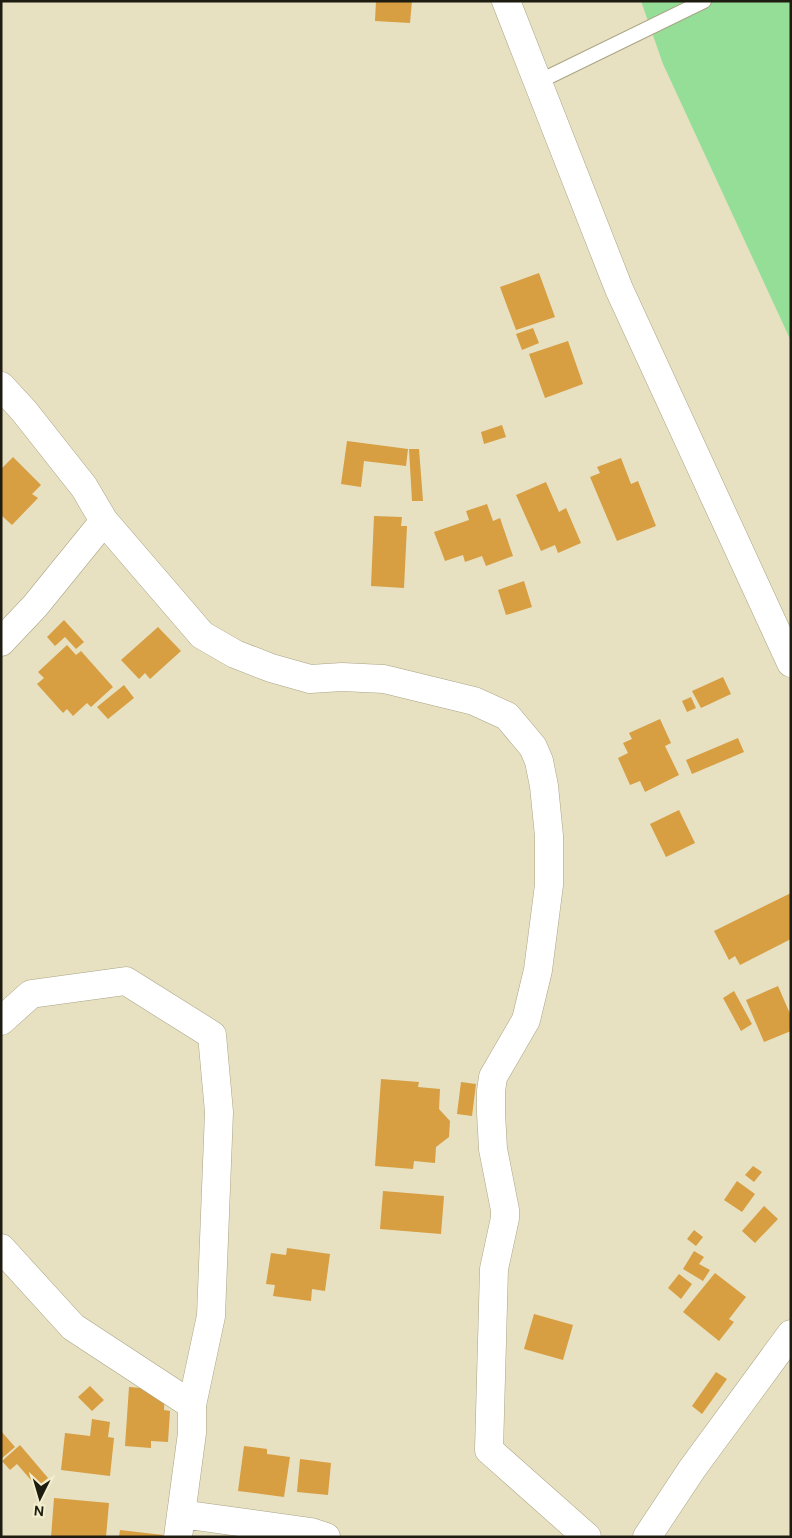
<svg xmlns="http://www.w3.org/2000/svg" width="792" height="1538" font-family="'DM Sans',sans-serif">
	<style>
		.green { fill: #95de97 }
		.building { fill: #d79e42 }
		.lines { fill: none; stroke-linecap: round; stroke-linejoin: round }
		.service-casing { stroke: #a9a485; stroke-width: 16 }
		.minor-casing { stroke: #a9a485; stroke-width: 29 }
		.service { stroke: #fff; stroke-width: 14 }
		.minor { stroke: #fff; stroke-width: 28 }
	</style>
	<rect width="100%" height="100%" fill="#e7e1c1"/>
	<path class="green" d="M641,1H791V341L663,64Z"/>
	<path class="building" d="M376,1H412L410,23L375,21Z
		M539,273L555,317L516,330L500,287Z
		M533,328L539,343L522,350L516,334Z
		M568,341L583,384L545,398L529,354Z
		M502,425L506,437L484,444L481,432Z
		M347,441L408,449L406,466L364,461L361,487L341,484Z
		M409,449H419L423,501H412Z
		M13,457L41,485L32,494L38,498L12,525L1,515V469Z
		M621,458L631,484L638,481L656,526L617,541L590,477L600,473L597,467Z
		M546,482L559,512L566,508L581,543L558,553L555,545L541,551L516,495Z
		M487,504L493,521L500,518L513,556L486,566L482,556L465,562L463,555L445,561L434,532L469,520L466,511Z
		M374,516L402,517L401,526H407L404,588L371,586Z
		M524,581L532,607L506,615L498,590Z
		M64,620L84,642L76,649L65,637L55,646L47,637Z
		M158,627L181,651L150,679L145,673L139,679L121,660Z
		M67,645L76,655L81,651L113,687L91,707L87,703L73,716L67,709L63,713L37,684L44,678L38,672Z
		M723,677L731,694L701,708L692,691Z
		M124,685L134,698L108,719L97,707Z
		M691,697L696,708L687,712L682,701Z
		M660,719L671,743L665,746L679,775L645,792L640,781L630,785L618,758L628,753L623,743L632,739L629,733Z
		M738,738L744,752L692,774L686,760Z
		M679,810L695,843L666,857L650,824Z
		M791,893V939L740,965L735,956L729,960L714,931Z
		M778,986L791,1016V1031L764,1042L746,1000Z
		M734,991L752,1024L741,1031L723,998Z
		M381,1079L419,1082L418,1087L440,1089L439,1109L450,1121L449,1137L436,1147L435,1163L414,1161L413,1169L375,1166Z
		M461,1082L476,1084L472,1116L457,1114Z
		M753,1166L762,1172L754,1182L745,1175Z
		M737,1181L755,1194L742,1212L724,1200Z
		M383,1191L444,1196L441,1234L380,1229Z
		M764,1206L778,1219L755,1243L742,1231Z
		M694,1230L703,1237L696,1246L687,1239Z
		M287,1248L330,1254L325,1291L312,1289L311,1301L273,1296L275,1285L266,1284L271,1253L286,1255Z
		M694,1251L704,1257L699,1264L710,1270L703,1281L683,1269Z
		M715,1273L746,1297L729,1319L734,1322L719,1341L683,1312Z
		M679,1274L692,1284L681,1299L668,1288Z
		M534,1314L573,1325L563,1360L524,1349Z
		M716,1372L727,1379L702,1414L692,1406Z
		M90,1386L104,1400L92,1411L78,1397Z
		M129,1387L165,1390L164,1410L170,1411L168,1442L151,1441V1448L125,1446Z
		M92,1419L110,1422L108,1437L114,1438L110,1476L61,1470L65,1433L90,1436Z
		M1,1431L15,1447L1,1459Z
		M20,1445L48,1478L37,1487L17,1464L10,1470L2,1461Z
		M244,1446L267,1449V1454L290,1457L284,1497L238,1491Z
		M300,1459L331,1463L328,1495L297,1492Z
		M54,1498L109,1503L106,1537H51Z
		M120,1530L163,1535L162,1537H119Z"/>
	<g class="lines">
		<defs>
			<path id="service" d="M538,82L704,1"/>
			<path id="minor" d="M506,1L619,289L791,663
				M1,386L24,411L84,487L104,521L202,635L235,654L271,668L310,679L342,677L384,679L474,701L507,716L533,747L539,761L544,786L549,836V885L538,970L526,1020L493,1077L491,1091V1113L493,1149L505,1210V1218L494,1269L489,1450L587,1537
				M1,642L35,606L104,521
				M1,1021L31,994L126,981L212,1035L219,1112L211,1316L192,1405V1433L178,1537
				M1,1248L73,1327L192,1405
				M181,1514L311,1532L326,1537
				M647,1537L692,1469L791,1334"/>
		</defs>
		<use href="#service" class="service-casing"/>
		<use href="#minor" class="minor-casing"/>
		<use href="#service" class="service"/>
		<use href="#minor" class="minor"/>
	</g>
	<rect width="792" height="1538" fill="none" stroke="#1e1b10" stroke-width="5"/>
	<g transform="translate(40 1498) rotate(185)" stroke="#f4efce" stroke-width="4" paint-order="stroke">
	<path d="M0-4L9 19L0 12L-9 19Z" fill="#1e1b10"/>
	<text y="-8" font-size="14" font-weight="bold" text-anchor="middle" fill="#1e1b10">N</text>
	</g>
</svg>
